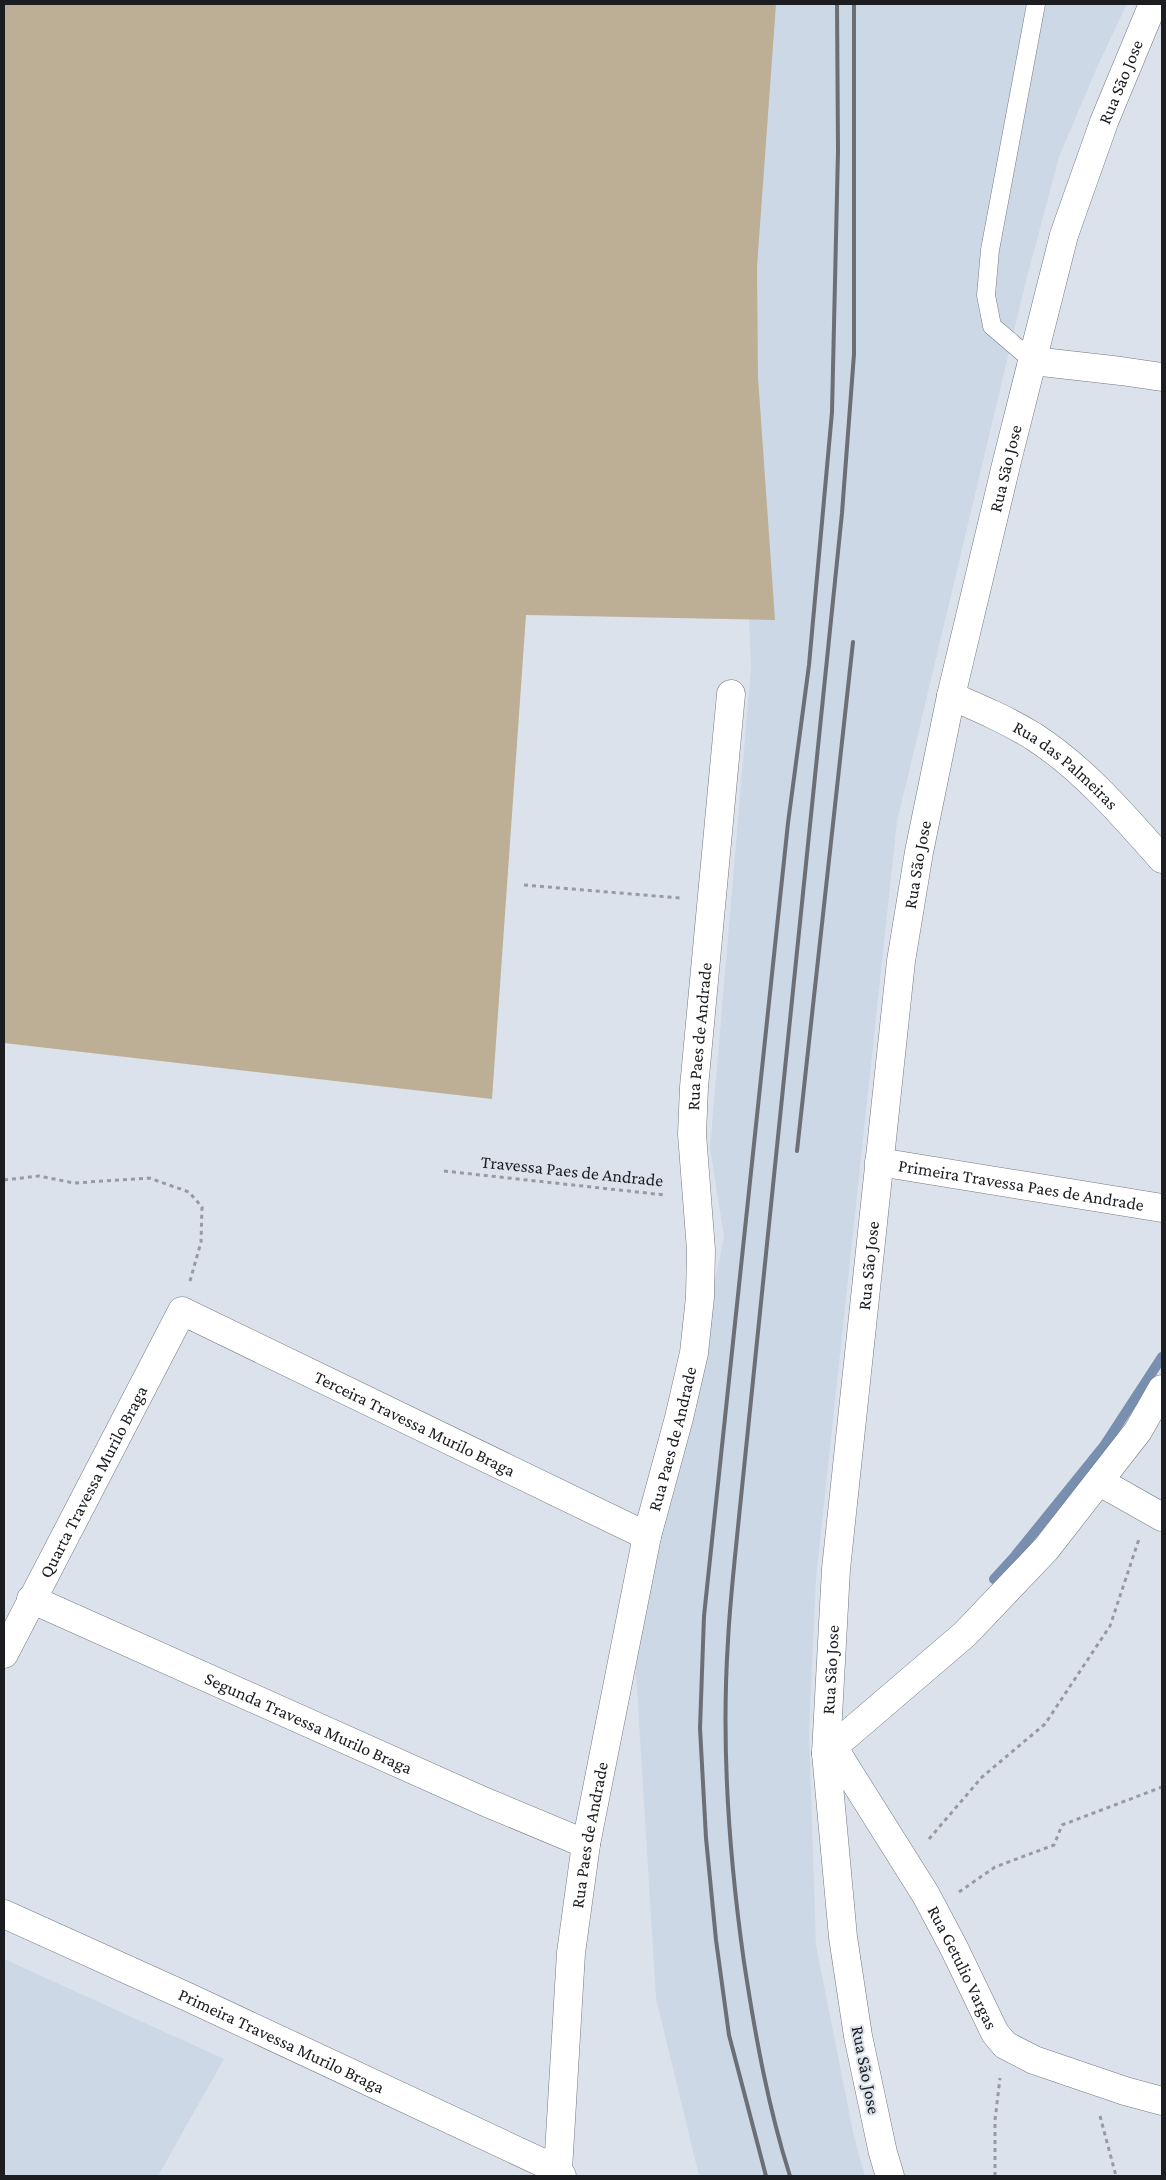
<svg xmlns="http://www.w3.org/2000/svg" width="1166" height="2180" font-family="'Crimson Pro',serif">
	<style>
		.built { fill: #cdd8e7 }
		.green { fill: #bcaf96 }
		.lines { fill: none; stroke-linecap: round; stroke-linejoin: round }
		.stream { stroke: #788fb0; stroke-width: 10 }
		.service-casing { stroke: #737981; stroke-width: 19 }
		.minor-casing { stroke: #737981; stroke-width: 29 }
		.path { stroke: #969ba1; stroke-width: 3; stroke-dasharray: 4 4; stroke-linecap: butt }
		.service { stroke: #fff; stroke-width: 18 }
		.minor { stroke: #fff; stroke-width: 28 }
		.rail { stroke: #6c6f75; stroke-width: 4 }
		.labels { text-anchor: middle; stroke-width: 4; stroke-linejoin: round; paint-order: stroke }
		.street-label { font-size: 18px; fill: #1b1d20; stroke: #dce2eb }
	</style>
	<rect width="100%" height="100%" fill="#dce2eb"/>
	<path class="built" d="M749,4H1127L1098,65L1059,157L1025,285L897,822L816,1579L809,1731L816,1945L854,2137L865,2176H699L656,1998L635,1657L724,1237L710,1148L751,668L733,249Z
		M4,1959L224,2059L158,2176H4Z"/>
	<path class="green" d="M4,4H776L757,267L758,377L775,620L526,615L492,1099L4,1043Z"/>
	<g class="lines">
		<path class="stream" d="M994,1579L1015,1556L1104,1446L1162,1357"/>
		<defs>
			<path id="service" d="M1033,361L992,326L986,295L990,250L1036,4"/>
			<g id="minor">
				<path d="M1033,361L1121,371L1162,377"/>
				<path id="s1" d="M951,696C979,708 1007,720 1033,736C1084,769 1123,815 1162,859"/>
				<path id="s2" d="M879,1162L1162,1208"/>
				<path d="M1100,1482L1162,1517"/>
				<path id="s3" d="M31,1599L483,1801L586,1844"/>
				<path id="s4" d="M4,1654L182,1311L647,1536"/>
				<path id="s5" d="M833,1747L926,1895L954,1948L995,2033L1005,2045L1034,2060L1125,2091L1162,2101"/>
				<path d="M826,1753L965,1634L1046,1549L1138,1431L1162,1389"/>
				<path id="s6" d="M4,1914L190,1998L558,2170"/>
				<path id="s7" d="M562,2176L558,2170L571,1953L586,1844L647,1536L679,1418L694,1353L700,1297L701,1250L692,1134L694,1087L731,694"/>
				<path id="s8" d="M890,2176L883,2153L858,2036L843,1937L826,1753L836,1569L901,961L919,852L951,696L1007,461L1064,235L1104,122L1153,4"/>
			</g>
		</defs>
		<use href="#service" class="service-casing"/>
		<use href="#minor" class="minor-casing"/>
		<path class="path" d="M524,885L680,898
			M444,1171L665,1195
			M4,1180L39,1176L74,1183L149,1178L189,1192L202,1207L201,1242L190,1281
			M929,1839L982,1777L1045,1724L1110,1626L1139,1539
			M959,1892L995,1867L1054,1845L1062,1825L1162,1787
			M1100,2116L1116,2176
			M995,2176V2120L1000,2078"/>
		<use href="#service" class="service"/>
		<use href="#minor" class="minor"/>
		<path class="rail" d="M797,1151L853,642
			M766,2176L729,2035L716,1940L706,1838L700,1728L704,1616L788,823L809,665L832,412L838,151L837,4
			M790,2176C768,2107 755,2034 744,1962C729,1856 721,1748 728,1641C730,1600 735,1558 739,1517L842,513L854,354V4"/>
	</g>
	<g class="labels">
		<g class="street-label">
			<text dy="6" stroke="none"><textPath href="#s8" startOffset="2132">Rua São Jose</textPath></text>
			<text dy="6" stroke="none"><textPath href="#s8" startOffset="1728">Rua São Jose</textPath></text>
			<text dy="6" stroke="none"><textPath href="#s1" startOffset="135">Rua das Palmeiras</textPath></text>
			<text dy="6" stroke="none"><textPath href="#s8" startOffset="1322">Rua São Jose</textPath></text>
			<text dy="6" stroke="none"><textPath href="#s7" startOffset="1155">Rua Paes de Andrade</textPath></text>
			<text transform="translate(572 1171) rotate(6)" y="6">Travessa Paes de Andrade</text>
			<text dy="6" stroke="none"><textPath href="#s2" startOffset="144">Primeira Travessa Paes de Andrade</textPath></text>
			<text dy="6" stroke="none"><textPath href="#s8" startOffset="918">Rua São Jose</textPath></text>
			<text dy="6" stroke="none"><textPath href="#s4" startOffset="645">Terceira Travessa Murilo Braga</textPath></text>
			<text dy="6" stroke="none"><textPath href="#s7" startOffset="749">Rua Paes de Andrade</textPath></text>
			<text dy="6" stroke="none"><textPath href="#s4" startOffset="194">Quarta Travessa Murilo Braga</textPath></text>
			<text dy="6" stroke="none"><textPath href="#s8" startOffset="512">Rua São Jose</textPath></text>
			<text dy="6" stroke="none"><textPath href="#s3" startOffset="304">Segunda Travessa Murilo Braga</textPath></text>
			<text dy="6" stroke="none"><textPath href="#s7" startOffset="344">Rua Paes de Andrade</textPath></text>
			<text dy="6" stroke="none"><textPath href="#s5" startOffset="256">Rua Getulio Vargas</textPath></text>
			<text dy="6" stroke="none"><textPath href="#s6" startOffset="305">Primeira Travessa Murilo Braga</textPath></text>
			<text transform="translate(866 2070) rotate(79)" y="6">Rua São Jose</text>
		</g>
	</g>
	<rect width="1166" height="2180" fill="none" stroke="#1b1d20" stroke-width="10"/>
</svg>
